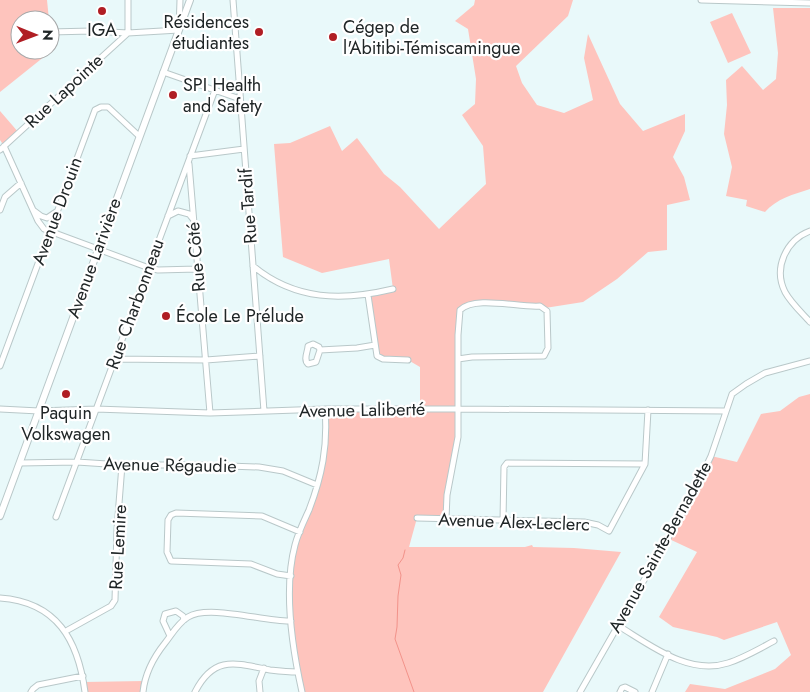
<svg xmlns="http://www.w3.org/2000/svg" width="810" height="692" font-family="Jost,sans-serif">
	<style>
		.green { fill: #fec4bd }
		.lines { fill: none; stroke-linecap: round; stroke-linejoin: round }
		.stream { stroke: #f2928a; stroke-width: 1 }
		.minor-casing { stroke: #b9c8c9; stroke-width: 7 }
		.major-casing { stroke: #b9c8c9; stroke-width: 8 }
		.minor { stroke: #fff; stroke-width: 5 }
		.major { stroke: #fff; stroke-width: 6 }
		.poi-dot { fill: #b01e24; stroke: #fff; stroke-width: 2 }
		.labels { text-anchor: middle; stroke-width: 4.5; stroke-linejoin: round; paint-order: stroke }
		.poi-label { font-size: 18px; fill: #202627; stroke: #fff; text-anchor: start }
		.street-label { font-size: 18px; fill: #202627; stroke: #fff }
	</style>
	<rect width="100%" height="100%" fill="#e9f9fa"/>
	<path class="green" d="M0,0H47L49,20H20V50H50V28V52L0,92Z
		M475,0H573L568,16L516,66L522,83L537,105L564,113L593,100L584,58L588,34L620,104L643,131L685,114V131L673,157L684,177L690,200L667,205V250L648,252L617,279L583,302L545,308L473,304L460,310L458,437L452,468L446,519L417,518L409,547H525L532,545L533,547L574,548L621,552L543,692H302L294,659L290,585L295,544L321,474L325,409H420V367L408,360L377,356L368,295L393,289L389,259L322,273L283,257L274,144L290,143L330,126L342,151L357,138L384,174L400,187L439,229L486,184L483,146L462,115L475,104L476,79L468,29L455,21L474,5Z
		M773,8H810V189C794,194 776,199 765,212L746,206L747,200L726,196L732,167L724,134L727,105L726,80L742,66L763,90L776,79L778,53Z
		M732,13L751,53L728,63L710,22Z
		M0,111L19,133L4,146L0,140Z
		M810,394V692H685L690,684L725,689L775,669L791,655L777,622L724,640L717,637L673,627L659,617L697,552L667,538L691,498L711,456L737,462L761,414L780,411L799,397Z
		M144,681L143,692H85L84,682Z"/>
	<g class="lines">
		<path class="stream" d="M405,550L403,558L398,565L401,575L398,596L397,627L395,639L414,692"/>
		<defs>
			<path id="minor" d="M233,0L264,411
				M701,0L810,3
				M50,32L92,31L128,33L179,30L180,0
				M128,33V0
				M163,72L240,99
				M4,146L38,221L44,229L149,268L158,270L197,269
				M0,150L128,33
				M190,156L244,149
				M189,164L210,413
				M0,210L5,197L21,183
				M33,210L41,216L47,218L56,212
				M168,216L178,211L189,214L193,219
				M810,231C786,240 773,268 785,292C791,303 802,313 810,322
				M253,266C295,301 343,301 393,289
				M368,295L377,356L383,359L408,360
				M313,344L319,347L320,350L316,362L308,364C303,359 308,352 308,346Z
				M320,350L357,348L375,345
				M115,359L206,360L260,356
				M0,366L95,110L101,107H108L139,136
				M0,409L39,411L96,409L210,413L325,409H458L725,411
				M20,463L77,462L122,465H200L259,467L283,471L317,485
				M56,517L215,90
				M417,518L584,522L598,525L609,531L645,464L648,410
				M446,519L447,495L458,437V335L460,310C475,295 520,308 540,306L547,311L548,348L544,356L472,357L458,359
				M503,520L504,467L507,463L645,464
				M291,576L277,574L251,564L171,561L167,552L168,520L171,515L176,513L262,516L300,532
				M0,598C57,602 78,640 85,692
				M617,625C649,644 688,676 728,663C744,658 759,649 774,641
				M66,631L111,606L115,600L117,529L122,465
				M170,636L163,621L165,614L176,611L183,616L184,620
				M31,692L33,689L38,685L83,676
				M143,692C145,673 153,658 165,643C172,634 178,623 188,617C209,604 265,622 291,621
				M195,692C214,655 235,663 270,670C279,671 288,672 297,672
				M260,692L259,681L264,668
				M302,692C292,647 283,590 295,545C298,533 304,521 309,510C322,476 328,446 325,409
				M580,692L691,498L711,456L732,394L746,384L765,373L810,361
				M620,692L622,688L625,687L635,692
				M652,692L668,654"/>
			<path id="major" d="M0,516L190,0"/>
		</defs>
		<use href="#minor" class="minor-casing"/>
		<use href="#major" class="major-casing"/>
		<use href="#minor" class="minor"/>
		<use href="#major" class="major"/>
	</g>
	<g class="poi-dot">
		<circle cx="102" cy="11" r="5"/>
		<circle cx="259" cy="32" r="5"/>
		<circle cx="333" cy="37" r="5"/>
		<circle cx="173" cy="95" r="5"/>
		<circle cx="166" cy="316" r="5"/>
		<circle cx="66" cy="394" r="5"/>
	</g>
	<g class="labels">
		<g class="poi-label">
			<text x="249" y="28" text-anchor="end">Résidences<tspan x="249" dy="21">étudiantes</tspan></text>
			<text x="343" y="33">Cégep de<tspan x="343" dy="21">l'Abitibi-Témiscamingue</tspan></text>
			<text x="102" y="36" text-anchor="middle">IGA</text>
			<text x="183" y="91">SPI Health<tspan x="183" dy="21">and Safety</tspan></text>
			<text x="176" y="322">École Le Prélude</text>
			<text x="66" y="419" text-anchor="middle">Paquin<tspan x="66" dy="21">Volkswagen</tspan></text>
		</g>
		<g class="street-label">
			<text transform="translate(64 91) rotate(-43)" y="6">Rue Lapointe</text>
			<text transform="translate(248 206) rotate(-94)" y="6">Rue Tardif</text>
			<text transform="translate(57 211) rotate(-70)" y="6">Avenue Drouin</text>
			<text transform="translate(196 257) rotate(-95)" y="6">Rue Côté</text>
			<text transform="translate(94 258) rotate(-70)" y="6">Avenue Larivière</text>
			<text transform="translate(135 304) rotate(-70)" y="6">Rue Charbonneau</text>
			<text transform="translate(362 410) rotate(-1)" y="6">Avenue Laliberté</text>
			<text transform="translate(170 465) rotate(1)" y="6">Avenue Régaudie</text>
			<text transform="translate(514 522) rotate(2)" y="6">Avenue Alex-Leclerc</text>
			<text transform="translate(118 547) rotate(-87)" y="6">Rue Lemire</text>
			<text transform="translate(660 547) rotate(-61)" y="6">Avenue Sainte-Bernadette</text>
		</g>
	</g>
	<g transform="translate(35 35) rotate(91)"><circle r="24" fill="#ffffff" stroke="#a6a8a9"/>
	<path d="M0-4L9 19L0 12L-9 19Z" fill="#b01e24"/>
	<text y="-8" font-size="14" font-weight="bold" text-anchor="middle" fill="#202627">N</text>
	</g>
</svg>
